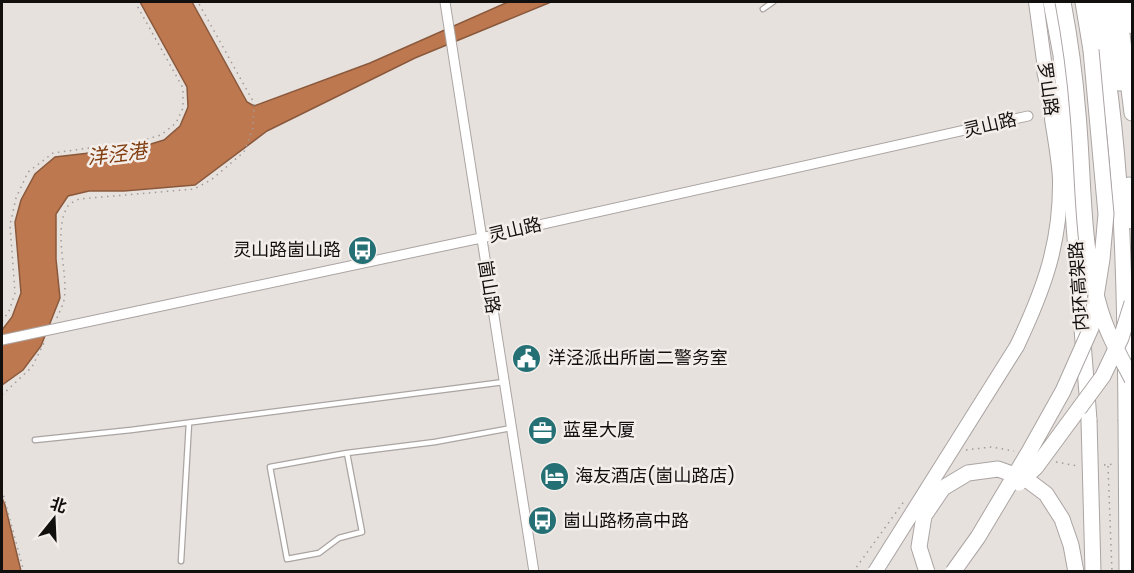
<svg xmlns="http://www.w3.org/2000/svg" width="1134" height="573" font-family="Poppins,'Noto Sans SC',sans-serif">
	<style>
		.water { fill: #be7850; stroke: #8a593c; stroke-width: 1.5 }
		.lines { fill: none; stroke-linecap: round; stroke-linejoin: round }
		.service-casing { stroke: #aaa4a2; stroke-width: 7 }
		.minor-casing { stroke: #aaa4a2; stroke-width: 11 }
		.primary-casing { stroke: #aaa4a2; stroke-width: 16 }
		.trunk-casing { stroke: #aaa4a2; stroke-width: 17 }
		.path { stroke: #a09b99; stroke-width: 1.5; stroke-dasharray: 1.5 4.5; stroke-linecap: butt }
		.service { stroke: #fff; stroke-width: 4.5 }
		.minor { stroke: #fff; stroke-width: 9 }
		.primary { stroke: #fff; stroke-width: 14 }
		.trunk { stroke: #fff; stroke-width: 15 }
		.minor-bridge-casing { stroke: #aaa4a2; stroke-width: 11; stroke-linecap: butt }
		.primary-bridge-casing { stroke: #aaa4a2; stroke-width: 16; stroke-linecap: butt }
		.trunk-bridge-casing { stroke: #aaa4a2; stroke-width: 17; stroke-linecap: butt }
		.minor-bridge { stroke: #fff; stroke-width: 9 }
		.primary-bridge { stroke: #fff; stroke-width: 14 }
		.trunk-bridge { stroke: #fff; stroke-width: 15 }
		.labels { text-anchor: middle; stroke-width: 5; stroke-linejoin: round; paint-order: stroke }
		.street-label { font-size: 18px; fill: #12100f; stroke: #f4eeeb }
		.poi-label { font-size: 18px; fill: #12100f; stroke: #f4eeeb; text-anchor: start }
		.water-label { font-size: 20px; font-style: italic; fill: #803d0f; stroke: #f4eeeb }
	</style>
	<rect width="100%" height="100%" fill="#e7e1de"/>
	<path class="water" d="M140,2H192L247,102L254,106L370,63L508,2H551L415,58L267,131L195,185L124,191H89L68,196L56,214V259L60,298L41,346L23,370L2,385V330L12,317L21,293L15,222L21,200L35,174L55,157L141,147L164,140L180,126L188,107L187,87Z
		M2,498L5,505L21,571H2Z"/>
	<g class="lines">
		<defs>
			<path id="service" d="M763,9L773,2
				M35,440L131,430L504,382
				M347,453L362,532L339,538L319,553L287,559L270,467L347,453L435,442L511,428
				M181,561L189,423"/>
			<path id="minor" d="M445,2L534,572
				M138,311L481,238L1028,116"/>
			<path id="primary" d="M1036,2L1047,83
				M1128,2L1132,26
				M1017,346C1044,289 1061,243 1060,179C1059,159 1055,139 1052,119"/>
			<path id="trunk" d="M1051,2L1061,55L1089,420
				M1083,2L1091,50
				M1095,2C1123,139 1125,279 1126,419
				M1106,2L1119,83
				M1118,2L1132,113
				M1045,73L1060,132
				M1129,185L1132,221"/>
		</defs>
		<use href="#service" class="service-casing"/>
		<use href="#minor" class="minor-casing"/>
		<use href="#primary" class="primary-casing"/>
		<use href="#trunk" class="trunk-casing"/>
		<path class="path" d="M57,318C59,312 63,306 64,300C69,273 52,231 68,206C70,203 75,201 79,199L194,189L211,180L244,152L253,128L254,103L198,2
			M2,321L9,311L15,293L10,225L16,198L28,172L53,153L140,141L161,135L176,123L183,108V88L135,2
			M2,395L32,367L45,341
			M966,450L991,447L1014,451
			M1056,462L1078,466
			M1104,465L1114,464
			M1108,466L1112,572
			M2,490L24,572
			M853,572L905,500"/>
		<use href="#service" class="service"/>
		<use href="#minor" class="minor"/>
		<use href="#primary" class="primary"/>
		<use href="#trunk" class="trunk"/>
		<defs>
			<path id="minor-bridge" d="M2,340L138,311"/>
			<path id="primary-bridge" d="M875,572L1017,346"/>
			<path id="trunk-bridge" d="M1063,2C1070,39 1075,76 1078,114C1084,179 1081,246 1100,309C1107,333 1120,356 1132,379
				M1126,419L1127,572
				M1089,420L1093,572
				M1019,483L1036,467L1103,376L1121,338L1132,303
				M927,572L919,547L924,516L943,488L968,473L998,469L1026,479L1046,494L1062,519L1071,545L1076,572
				M953,572L978,537L1030,450L1063,391L1091,328L1102,259L1106,214L1091,50"/>
		</defs>
		<use href="#minor-bridge" class="minor-bridge-casing"/>
		<use href="#primary-bridge" class="primary-bridge-casing"/>
		<use href="#trunk-bridge" class="trunk-bridge-casing"/>
		<use href="#minor-bridge" class="minor-bridge"/>
		<use href="#primary-bridge" class="primary-bridge"/>
		<use href="#trunk-bridge" class="trunk-bridge"/>
	</g>
	<defs>
		<symbol id="bus-disc" viewBox="-11 -11 22 22"><circle r="9.5" fill="#257074" stroke="#f4eeeb"/><path d="M-5-6H5V4H4V6H2V4H-2V6H-4V4H-5ZM-3.5-4V0h7V-4ZM-3.5 1.2v1.5H-2V1.2ZM2 1.2v1.5H3.5V1.2Z" fill="#fff"/></symbol>
		<symbol id="civic-disc" viewBox="-11 -11 22 22"><circle r="9.5" fill="#257074" stroke="#f4eeeb"/><path d="M-.6-6.5H3V-4.5H.6V-3L4-1V1h2V6H-6V1h2V-1L-.6-3ZM-1.2 2.5V6h2.4V2.5Z" fill="#fff"/></symbol>
		<symbol id="office-disc" viewBox="-11 -11 22 22"><circle r="9.5" fill="#257074" stroke="#f4eeeb"/><path d="M-6-3h4V-5.5h4V-3h4V5H-6ZM-1-4.5V-3h2v-1.5ZM-6 0V1H6V0Z" fill="#fff"/></symbol>
		<symbol id="hotel-disc" viewBox="-11 -11 22 22"><circle r="9.5" fill="#257074" stroke="#f4eeeb"/><path d="M-6-4.5h1.5V1H6V5H4.5V3h-9V5H-6ZM-4 0a1.8 1.8 0 1 1 3.6 0ZM.5 0V-2.5h3Q6-2.5 6 0Z" fill="#fff"/></symbol>
	</defs>
	<g fill-rule="evenodd">
		<use href="#bus-disc" x="346" y="234" width="33" height="33"/>
		<use href="#civic-disc" x="510" y="342" width="33" height="33"/>
		<use href="#office-disc" x="526" y="414" width="33" height="33"/>
		<use href="#hotel-disc" x="538" y="460" width="33" height="33"/>
		<use href="#bus-disc" x="526" y="504" width="33" height="33"/>
	</g>
	<g class="labels">
		<g class="street-label">
			<text transform="translate(1048 89) rotate(82)" y="6">罗山路</text>
			<text transform="translate(990 125) rotate(-13)" y="6">灵山路</text>
			<text transform="translate(515 230) rotate(-13)" y="6">灵山路</text>
			<text transform="translate(1079 286) rotate(-94)" y="6">内环高架路</text>
			<text transform="translate(489 287) rotate(81)" y="6">崮山路</text>
		</g>
		<g class="poi-label">
			<text x="341" y="256" text-anchor="end">灵山路崮山路</text>
			<text x="548" y="364">洋泾派出所崮二警务室</text>
			<text x="563" y="436">蓝星大厦</text>
			<text x="575" y="482">海友酒店(崮山路店)</text>
			<text x="563" y="527">崮山路杨高中路</text>
		</g>
		<g class="water-label">
			<text transform="translate(117 154) rotate(-7)" y="7">洋泾港</text>
		</g>
	</g>
	<rect width="1134" height="573" fill="none" stroke="#12100f" stroke-width="6"/>
	<g transform="translate(54 519) rotate(18)" stroke="#f4eeeb" stroke-width="4.5" paint-order="stroke">
	<path d="M0-4.5L10 22L0 15L-10 22Z" fill="#12100f"/>
	<text y="-9" font-size="16" font-weight="bold" text-anchor="middle" fill="#12100f">北</text>
	</g>
</svg>
